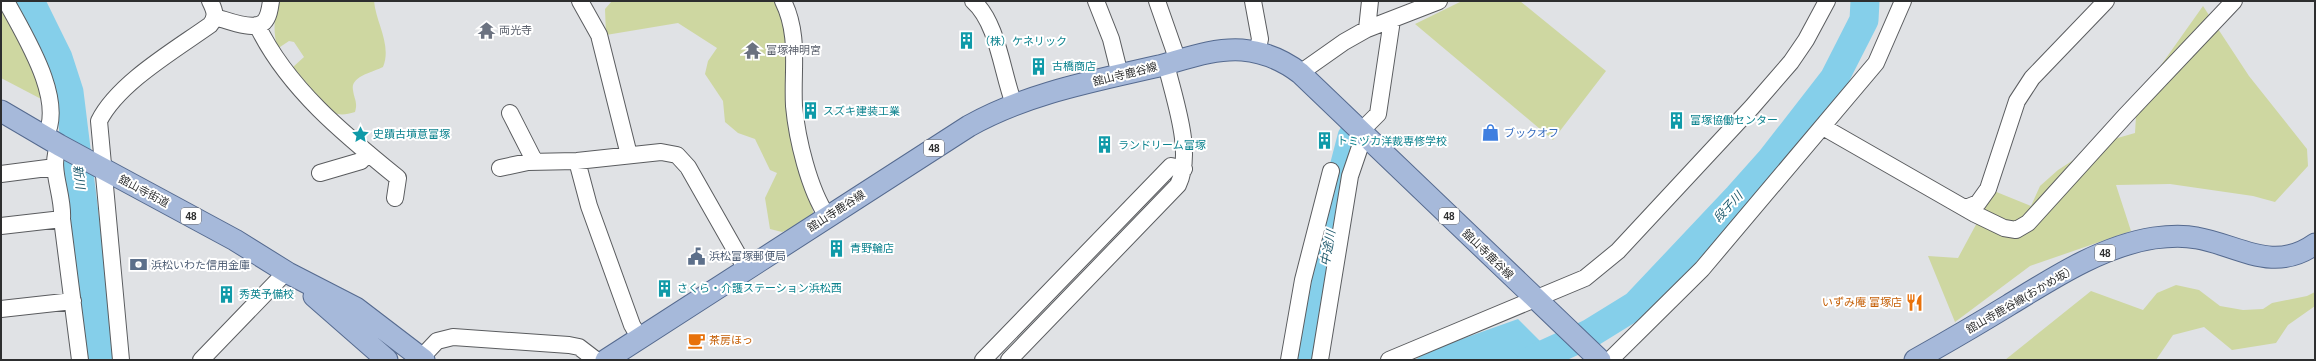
<svg xmlns="http://www.w3.org/2000/svg" width="2316" height="361" font-family="Arial,'Noto Sans JP',sans-serif">
	<style>
		.green { fill: #ced7a1 }
		.water { fill: #85cfea }
		.lines { fill: none; stroke-linecap: round; stroke-linejoin: round }
		.stream { stroke: #85cfea; stroke-width: 5 }
		.river { stroke: #85cfea; stroke-width: 29 }
		.minor-casing { stroke: #5a5c5f; stroke-width: 18 }
		.major-casing { stroke: #556a8f; stroke-width: 23 }
		.minor { stroke: #fff; stroke-width: 16 }
		.major { stroke: #a6b9da; stroke-width: 21 }
		.labels { text-anchor: middle; stroke-width: 4; stroke-linejoin: round; paint-order: stroke }
		.shield { fill: #fff; stroke: #6c6d6d; stroke-width: 1 }
		.shield-label { font-size: 10px; font-weight: bold; fill: #2d2e2f }
		.worship-label { font-size: 11px; fill: #5b616d; stroke: #fff; text-anchor: start }
		.culture-label { font-size: 11px; fill: #0d838f; stroke: #fff; text-anchor: start }
		.street-label { font-size: 11px; fill: #2d2e2f; stroke: #fff }
		.shop-label { font-size: 11px; fill: #366cbe; stroke: #fff; text-anchor: start }
		.service-label { font-size: 11px; fill: #4e5e75; stroke: #fff; text-anchor: start }
		.food-label { font-size: 11px; fill: #c56008; stroke: #fff; text-anchor: end }
		.water-label { font-size: 12px; font-style: italic; fill: #205b6e; stroke: #fff }
	</style>
	<rect width="100%" height="100%" fill="#e0e2e5"/>
	<path class="green" d="M1,1L25,48L45,101L1,78Z
		M279,1H374C376,23 392,45 383,67C374,72 350,76 353,90C354,99 358,102 355,112C345,115 339,116 330,111L293,67L304,57L294,42L289,41L280,47H277C273,30 274,18 279,1Z
		M612,1H774L785,19L790,52L787,115L815,219L782,232L770,229L765,198L777,173L770,170L755,139L738,133L725,122L723,101L705,74L708,61L717,48L678,23L606,35L605,9Z
		M1462,1H1520L1606,71L1553,140L1415,24Z
		M2203,6L2249,76L2307,149L2308,166L2275,202L2253,196L2170,184L2116,185L2131,231L2030,266L1955,322L1928,256L1958,258L1979,219L1982,201L1994,191L2031,206L2040,186L2058,170L2100,143L2135,133L2137,99Z
		M2176,285L2199,290L2220,306L2243,310L2263,309L2272,303L2307,296L2315,292V306L2288,325L2276,343L2232,350L2204,327L2173,335L2156,360H2005L2091,291L2143,310L2157,293Z"/>
	<path class="water" d="M1518,319L1559,360H1415L1428,351Z"/>
	<g class="lines">
		<path class="stream" d="M59,120L74,128"/>
		<path class="river" d="M30,1L58,58L69,92L102,360
			M1308,360L1339,187L1352,137
			M1532,360L1589,334L1636,305L1738,197L1771,160L1834,79L1864,20L1865,1"/>
		<defs>
			<path id="minor" d="M6,1C24,35 66,100 45,137
				M580,1L599,35L629,155
				M783,1C800,35 792,70 794,106C797,139 809,189 827,216
				M973,1C998,23 1002,73 1014,104
				M1096,1L1111,39L1120,75
				M1157,1L1178,61
				M1253,1L1260,39L1257,52
				M215,17C227,20 253,32 264,22C269,17 270,8 271,1
				M257,25C287,88 345,135 398,178L395,198
				M1367,29L1370,1
				M1300,73L1344,42L1367,29L1439,1
				M510,113L535,162
				M1823,127L1975,214L2004,228L2016,230L2028,223L2126,115L2234,1
				M1361,131L1378,114L1392,20
				M59,145C48,168 64,194 62,219L80,360
				M577,161L589,206L632,325L639,337
				M500,168L528,162L577,161L661,152L677,155L688,167L746,269
				M320,173L361,161L368,153
				M1,174L55,167
				M1966,208L1978,203L1988,189L2017,101L2032,78L2106,1
				M1,226L62,219
				M1,309L73,301
				M421,358L437,341L453,337L569,345L579,347L596,360
				M121,360L99,121C118,83 175,50 210,25C217,17 215,11 210,1
				M201,360L286,272
				M983,360L1171,166L1184,169
				M1009,360L1178,185C1194,152 1174,99 1166,64
				M1289,360L1303,280L1331,171
				M1320,360L1350,176L1364,135
				M1389,360L1585,278L1618,251L1752,107L1791,62L1806,40L1827,1
				M1610,360L1702,269L1876,63L1903,1"/>
			<path id="major" d="M1,111L59,145L235,240L288,273L356,308L424,360
				M314,296L387,360
				M606,360L969,126C1028,93 1094,81 1159,66C1185,59 1214,48 1242,50C1264,52 1283,60 1300,73L1600,360
				M1915,360C1947,342 1978,324 2009,305C2053,278 2102,246 2154,238C2168,236 2183,235 2197,238C2238,245 2273,274 2315,244"/>
		</defs>
		<use href="#minor" class="minor-casing"/>
		<use href="#major" class="major-casing"/>
		<use href="#minor" class="minor"/>
		<use href="#major" class="major"/>
	</g>
	<defs>
		<symbol id="temple-bare" viewBox="-9 -9 18 18"><path d="M0-6L5-2H3V0L6.5 2.5H4V6H1.5V3h-3V6H-4V2.5H-6.5L-3 0V-2H-5Z" fill="#6b7280" stroke="#fff" stroke-width="2.5" paint-order="stroke"/></symbol>
		<symbol id="building-bare" viewBox="-9 -9 18 18"><path d="M-4-6H4V6H1V3H-1V6H-4ZM-2.5-4.3h1.7v1.8h-1.7ZM.8-4.3h1.7v1.8H.8ZM-2.5-1h1.7V.8h-1.7ZM.8-1h1.7V.8H.8Z" fill="#0f9aa8" stroke="#fff" stroke-width="2.5" paint-order="stroke"/></symbol>
		<symbol id="shop-bare" viewBox="-9 -9 18 18"><path d="M-5-2.5h2.3a2.7 3.5 0 0 1 5.4 0H5L5.5 6h-11ZM-1.5-2.5h3a1.5 2.3 0 0 0-3 0Z" fill="#3f7fe0" stroke="#fff" stroke-width="2.5" paint-order="stroke"/></symbol>
		<symbol id="sight-bare" viewBox="-9 -9 18 18"><path d="M0-6L1.8-2.2L6-1.7L2.9 1.2L3.7 5.4L0 3.3L-3.7 5.4L-2.9 1.2L-6-1.7L-1.8-2.2Z" fill="#0f9aa8" stroke="#fff" stroke-width="2.5" paint-order="stroke"/></symbol>
		<symbol id="civic-bare" viewBox="-9 -9 18 18"><path d="M-.6-6.5H3V-4.5H.6V-3L4-1V1h2V6H-6V1h2V-1L-.6-3ZM-1.2 2.5V6h2.4V2.5Z" fill="#5c6f8a" stroke="#fff" stroke-width="2.5" paint-order="stroke"/></symbol>
		<symbol id="bank-bare" viewBox="-9 -9 18 18"><path d="M-6-4H6V4H-6ZM0-2.3a2.3 2.3 0 1 0 0 4.6a2.3 2.3 0 1 0 0-4.6Z" fill="#5c6f8a" stroke="#fff" stroke-width="2.5" paint-order="stroke"/></symbol>
		<symbol id="restaurant-bare" viewBox="-9 -9 18 18"><path d="M-5-6h1v4h1v-4h1v4h1v-4h1v5L-1.5 .5V6h-2V.5L-5-1ZM5-6V6H3V1.5H1.5Q1.5-4 5-6Z" fill="#e8710a" stroke="#fff" stroke-width="2.5" paint-order="stroke"/></symbol>
		<symbol id="cafe-bare" viewBox="-9 -9 18 18"><path d="M-5.5-4.5H6V0H3Q3 3.5 0 3.5H-2.5Q-5.5 3.5-5.5 0ZM3-3.2v2h1.7v-2ZM-6 4.5H4V6H-6Z" fill="#e8710a" stroke="#fff" stroke-width="2.5" paint-order="stroke"/></symbol>
	</defs>
	<g fill-rule="evenodd">
		<use href="#temple-bare" x="474" y="18" width="25" height="25"/>
		<use href="#building-bare" x="954" y="28" width="25" height="25"/>
		<use href="#temple-bare" x="740" y="38" width="25" height="25"/>
		<use href="#building-bare" x="1026" y="54" width="25" height="25"/>
		<use href="#building-bare" x="798" y="98" width="25" height="25"/>
		<use href="#building-bare" x="1664" y="108" width="25" height="25"/>
		<use href="#shop-bare" x="1478" y="120" width="25" height="25"/>
		<use href="#sight-bare" x="348" y="122" width="25" height="25"/>
		<use href="#building-bare" x="1312" y="128" width="25" height="25"/>
		<use href="#building-bare" x="1092" y="132" width="25" height="25"/>
		<use href="#building-bare" x="824" y="236" width="25" height="25"/>
		<use href="#civic-bare" x="684" y="244" width="25" height="25"/>
		<use href="#bank-bare" x="126" y="252" width="25" height="25"/>
		<use href="#building-bare" x="652" y="276" width="25" height="25"/>
		<use href="#building-bare" x="214" y="282" width="25" height="25"/>
		<use href="#restaurant-bare" x="1902" y="290" width="25" height="25"/>
		<use href="#cafe-bare" x="684" y="328" width="25" height="25"/>
	</g>
	<g class="labels">
		<g class="shield">
			<rect x="924" y="140" width="20" height="16" rx="3"/>
			<rect x="181" y="208" width="20" height="16" rx="3"/>
			<rect x="1439" y="208" width="20" height="16" rx="3"/>
			<rect x="2095" y="245" width="20" height="16" rx="3"/>
		</g>
		<g class="shield-label">
			<text x="934" y="152">48</text>
			<text x="191" y="220">48</text>
			<text x="1449" y="220">48</text>
			<text x="2105" y="257">48</text>
		</g>
		<g class="worship-label">
			<text x="499" y="34">両光寺</text>
			<text x="766" y="54">富塚神明宮</text>
		</g>
		<g class="culture-label">
			<text x="979" y="45">（株）ケネリック</text>
			<text x="1052" y="70">古橋商店</text>
			<text x="823" y="115">スズキ建装工業</text>
			<text x="1690" y="124">富塚協働センター</text>
			<text x="373" y="138">史蹟古墳意富塚</text>
			<text x="1337" y="145">トミヅカ洋裁専修学校</text>
			<text x="1118" y="149">ランドリーム富塚</text>
			<text x="850" y="252">青野輪店</text>
			<text x="677" y="292">さくら・介護ステーション浜松西</text>
			<text x="239" y="298">秀英予備校</text>
		</g>
		<g class="street-label">
			<text transform="translate(1125 74) rotate(-14)" y="4">舘山寺鹿谷線</text>
			<text transform="translate(144 191) rotate(28)" y="4">舘山寺街道</text>
			<text transform="translate(836 211) rotate(-33)" y="4">舘山寺鹿谷線</text>
			<text transform="translate(1488 254) rotate(44)" y="4">舘山寺鹿谷線</text>
			<text transform="translate(2021 299) rotate(-30)" y="4">舘山寺鹿谷線(おかめ坂）</text>
		</g>
		<g class="shop-label">
			<text x="1504" y="137">ブックオフ</text>
		</g>
		<g class="service-label">
			<text x="709" y="260">浜松富塚郵便局</text>
			<text x="151" y="269">浜松いわた信用金庫</text>
		</g>
		<g class="food-label">
			<text x="1902" y="306">いずみ庵 富塚店</text>
			<text x="709" y="344" text-anchor="start">茶房ほっ</text>
		</g>
		<g class="water-label">
			<text transform="translate(79 177) rotate(83)" y="4">新川</text>
			<text transform="translate(1728 207) rotate(-47)" y="4">段子川</text>
			<text transform="translate(1328 248) rotate(-80)" y="4">中途川</text>
		</g>
	</g>
	<rect width="2316" height="361" fill="none" stroke="#2d2e2f" stroke-width="4"/>
</svg>
